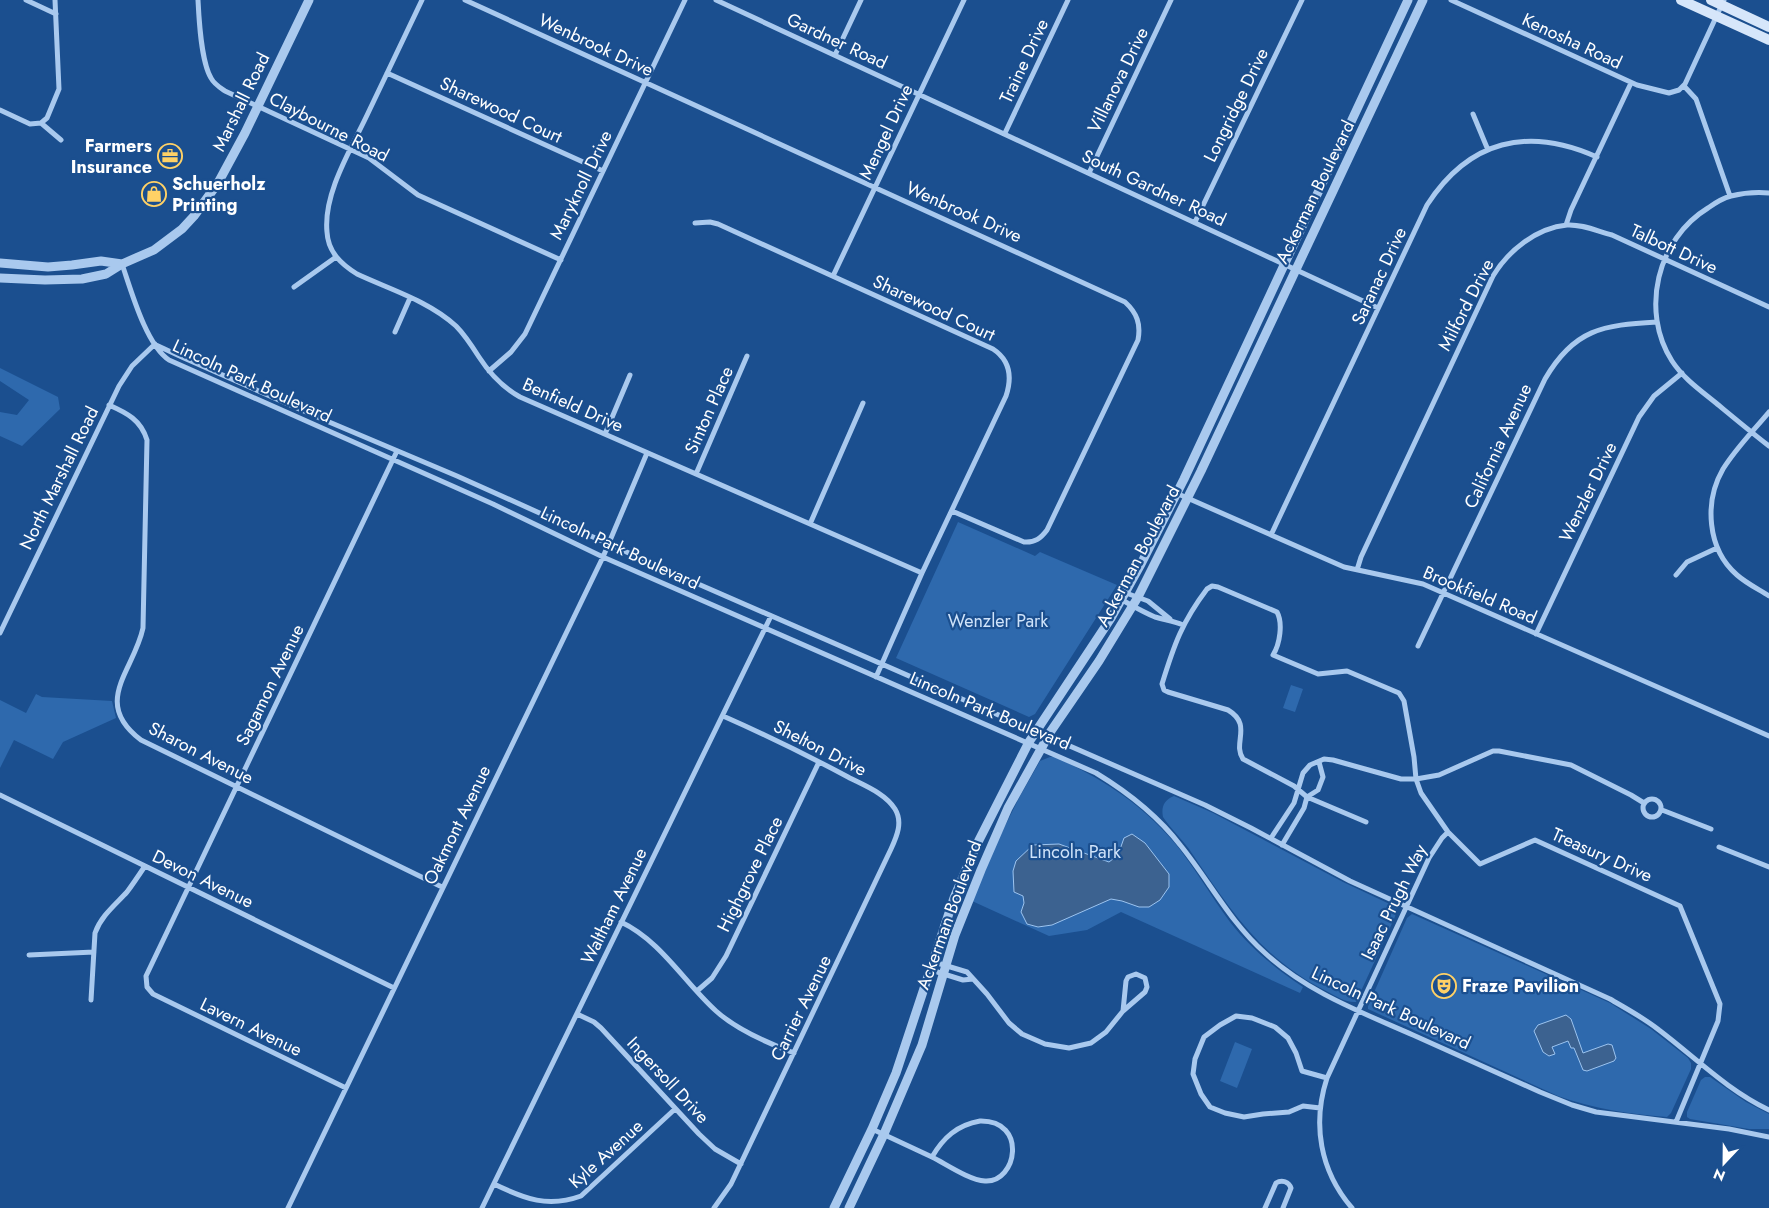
<svg xmlns="http://www.w3.org/2000/svg" width="1769" height="1208" font-family="Jost,sans-serif">
	<style>
		.green { fill: #2e69ad }
		.water { fill: #3c6290; stroke: #9cc4f0 }
		.lines { fill: none; stroke-linecap: round; stroke-linejoin: round }
		.minor { stroke: #a9c9ee; stroke-width: 5 }
		.tertiary { stroke: #a9c9ee; stroke-width: 9 }
		.secondary { stroke: #d6e6fa; stroke-width: 10 }
		.labels { text-anchor: middle; stroke-width: 4.5; stroke-linejoin: round; paint-order: stroke }
		.street-label { font-size: 18px; fill: #fff; stroke: #1b4f8f }
		.poi-label { font-size: 18px; font-weight: bold; fill: #fff; stroke: #1b4f8f; text-anchor: start }
		.park-label { font-size: 18px; fill: #cfe3fa; stroke: #1b4f8f }
	</style>
	<rect width="100%" height="100%" fill="#1b4f8f"/>
	<path class="green" d="M0,368L58,397L60,409L22,446L0,436V412L17,415L29,400L0,381Z
		M958,522L1035,556L1040,552L1117,585L1035,714L1029,717L896,658Z
		M1291,685L1303,689L1295,712L1283,708Z
		M36,694L42,697L112,701L116,718L63,742L53,759L14,740L0,768V700L26,713Z
		M1050,757H1056C1103,780 1138,801 1173,841C1194,866 1210,895 1230,922C1250,948 1276,969 1303,987L1300,993L1121,912L1087,930L1049,936L972,901L999,838L1019,798L1040,761Z
		M1174,796L1213,813L1343,882L1396,907L1397,911L1394,919L1356,1002C1346,1003 1336,996 1328,992C1260,958 1230,909 1189,849C1181,838 1170,828 1163,817C1161,807 1164,800 1174,796Z
		M1412,914L1610,1003L1651,1029L1688,1058L1691,1063V1069L1671,1113L1667,1117C1629,1114 1594,1109 1558,1096L1368,1009V1006L1407,918Z
		M1235,1042L1252,1049L1237,1088L1220,1081Z
		M1705,1077H1710L1746,1102L1769,1114V1129H1749L1690,1119L1687,1117V1112L1701,1080Z"/>
	<path class="water" d="M1132,834L1145,843L1169,874V887L1160,900L1149,907H1139L1122,901L1111,899L1052,925L1038,927L1027,924L1021,912L1024,903L1023,896L1014,892L1013,871L1016,861L1033,845L1059,844L1109,862L1118,855L1124,838Z
		M1566,1015L1571,1019L1583,1053L1608,1044L1612,1045L1616,1058L1614,1061L1587,1071L1583,1070L1574,1048H1571L1568,1041L1552,1047L1555,1054L1549,1056L1543,1052L1534,1031L1538,1025Z"/>
	<g class="lines">
		<path class="minor" d="M26,0L56,14
			M198,0C199,20 201,61 211,78C214,84 219,87 225,91L369,158L418,195L561,260
			M422,0C404,37 387,74 369,111C353,146 323,192 327,232C328,252 341,264 357,274C389,289 429,301 456,326C465,335 472,346 479,357C490,374 502,387 520,397L922,573
			M465,0L1125,302C1137,313 1141,324 1138,340L1047,530C1041,538 1035,543 1024,542L952,511
			M716,0L1378,308
			M1451,0L1637,85L1669,93L1679,90L1685,84L1724,0
			M835,55L861,0
			M387,73L603,171
			M1684,86L1696,99L1730,196
			M0,110L30,124L41,123
			M1473,114L1488,150
			M41,123L47,118L59,89L55,0
			M41,123L61,140
			M1005,133L1068,0
			M1089,173L1171,0
			M1769,193C1757,192 1743,193 1731,196C1723,198 1715,203 1708,208C1657,239 1640,311 1672,361C1683,378 1700,390 1716,403C1733,417 1751,432 1769,446
			M1195,222L1302,0
			M695,223L710,222L718,224L993,349C1011,361 1012,378 1006,396L922,573L876,677
			M1566,225L1571,210L1631,83
			M122,264C131,290 146,345 169,360L493,504L603,557L1096,773C1129,793 1158,816 1181,846C1210,882 1230,922 1265,953C1307,992 1361,1012 1413,1035C1455,1054 1498,1073 1540,1092L1572,1105L1596,1112L1729,1129L1769,1137
			M833,276L964,0
			M294,287L336,257
			M395,332L410,298
			M156,345L184,358L322,419L457,476L689,580L1205,805L1251,828L1350,881L1610,999C1627,1009 1644,1018 1659,1030C1696,1058 1727,1090 1769,1110
			M489,371L511,352L525,334L685,0
			M109,405C127,413 141,420 147,440L143,628C134,671 91,702 141,740L442,887
			M1769,412C1754,430 1736,448 1723,469C1704,502 1707,549 1737,575C1746,583 1758,589 1769,596
			M605,434L630,375
			M696,474L747,356
			M1176,493L1344,567L1423,584L1769,736
			M810,524L863,403
			M1271,535L1427,205C1469,140 1528,126 1597,157
			M1357,570L1361,557L1493,276C1508,251 1536,228 1567,225C1582,224 1597,231 1612,235L1769,307
			M1676,575L1687,562L1717,548
			M1126,593L1148,601L1170,619
			M1122,600C1133,606 1143,612 1155,617C1165,620 1173,621 1183,625
			M0,633L119,386L132,366L155,344
			M1536,634L1639,417L1654,396L1682,373
			M1418,646L1545,379C1574,329 1603,325 1657,322
			M0,795L394,988
			M1643 808a9 9 0 1 1 18 0a9 9 0 1 1-18 0Z
			M1662,810L1711,829
			M1366,822L1307,797L1294,786L1243,759C1232,743 1253,725 1228,710L1168,692L1164,690L1162,684C1174,645 1182,622 1207,589L1212,586L1218,587L1277,612C1283,623 1280,644 1273,655L1318,674L1347,671L1399,693L1404,701L1414,757L1416,779L1421,793L1448,832L1480,864L1535,840L1680,906L1720,1004L1718,1021L1676,1122
			M1271,838L1294,803L1303,773L1310,765L1324,759L1333,760L1401,779H1416L1439,775L1493,751H1499L1571,765L1631,795L1644,803
			M1282,845L1304,808L1307,797L1318,790L1323,777L1319,762
			M1719,847L1769,867
			M621,922C661,941 684,982 716,1011C736,1029 770,1044 794,1053
			M29,955L94,952
			M934,962L967,972L987,994L1009,1023L1022,1034L1045,1044L1069,1048L1091,1043L1106,1032L1123,1011
			M931,970L963,980L973,979
			M1136,974L1145,978L1147,987L1145,992L1123,1011L1126,981L1128,977Z
			M697,991L712,978L726,956L819,762
			M91,1000L95,933C101,916 115,905 127,892C133,884 139,875 145,866
			M577,1014L594,1022L601,1028L699,1134L715,1149L741,1164
			M346,1088L153,994L147,987L146,976L397,451
			M1320,1108L1303,1106L1289,1112L1263,1114L1244,1117L1225,1113L1210,1107L1201,1094L1193,1074L1195,1059L1204,1037L1220,1025L1236,1016L1252,1018L1275,1027L1288,1038L1296,1053L1302,1071L1327,1078
			M980,1121C1028,1120 1017,1183 985,1181C969,1180 946,1164 932,1157C943,1138 957,1125 980,1121Z
			M872,1129L932,1157
			M494,1184C525,1199 548,1208 581,1196L675,1109
			M288,1208L603,557L647,453
			M482,1208L771,616
			M714,1208L731,1184L891,849C897,836 903,822 895,809C885,793 863,785 848,777C807,755 766,735 723,716
			M1265,1208L1276,1183C1282,1179 1289,1182 1291,1188L1283,1208
			M1352,1208C1320,1171 1312,1124 1327,1078L1429,858L1442,838L1448,832"/>
		<path class="tertiary" d="M0,263L48,267L72,265L101,261L122,264
			M0,278L45,280L82,279L106,274L122,264L154,250L182,229L194,216L218,183L245,133L309,0
			M834,1208L872,1129L896,1073L954,898L976,846L1029,742L1111,618L1141,564L1184,479L1408,0
			M849,1208L884,1134L922,1045L955,935L981,870L1008,808L1051,731L1099,661L1138,597L1201,471L1423,0"/>
		<path class="secondary" d="M1681,0L1769,40
			M1711,0L1769,27"/>
	</g>
	<defs>
		<symbol id="office-ring" viewBox="-11 -11 22 22"><circle r="9.5" fill="#1b4f8f" stroke="#ffd166" stroke-width="1.5"/><path d="M-6-3h4V-5.5h4V-3h4V5H-6ZM-1-4.5V-3h2v-1.5ZM-6 0V1H6V0Z" fill="#ffd166"/></symbol>
		<symbol id="shop-ring" viewBox="-11 -11 22 22"><circle r="9.5" fill="#1b4f8f" stroke="#ffd166" stroke-width="1.5"/><path d="M-5-2.5h2.3a2.7 3.5 0 0 1 5.4 0H5L5.5 6h-11ZM-1.5-2.5h3a1.5 2.3 0 0 0-3 0Z" fill="#ffd166"/></symbol>
		<symbol id="theatre-ring" viewBox="-11 -11 22 22"><circle r="9.5" fill="#1b4f8f" stroke="#ffd166" stroke-width="1.5"/><path d="M-5-5.5Q0-4 5-5.5V0Q5 5 0 6Q-5 5-5 0ZM-3.3-2.5H-1v1.5H-3.3ZM1-2.5H3.3v1.5H1ZM-2.8 1Q0 5.5 2.8 1Z" fill="#ffd166"/></symbol>
	</defs>
	<g fill-rule="evenodd">
		<use href="#office-ring" x="156" y="142" width="28" height="28"/>
		<use href="#shop-ring" x="140" y="180" width="28" height="28"/>
		<use href="#theatre-ring" x="1430" y="972" width="28" height="28"/>
	</g>
	<g class="labels">
		<g class="street-label">
			<text transform="translate(837 41) rotate(25)" y="6">Gardner Road</text>
			<text transform="translate(1572 41) rotate(25)" y="6">Kenosha Road</text>
			<text transform="translate(596 45) rotate(25)" y="6">Wenbrook Drive</text>
			<text transform="translate(1024 61) rotate(-65)" y="6">Traine Drive</text>
			<text transform="translate(1118 80) rotate(-64)" y="6">Villanova Drive</text>
			<text transform="translate(241 102) rotate(-64)" y="6">Marshall Road</text>
			<text transform="translate(1236 105) rotate(-64)" y="6">Longridge Drive</text>
			<text transform="translate(501 110) rotate(25)" y="6">Sharewood Court</text>
			<text transform="translate(329 127) rotate(27)" y="6">Claybourne Road</text>
			<text transform="translate(886 132) rotate(-65)" y="6">Mengel Drive</text>
			<text transform="translate(581 185) rotate(-64)" y="6">Maryknoll Drive</text>
			<text transform="translate(1154 188) rotate(25)" y="6">South Gardner Road</text>
			<text transform="translate(1315 192) rotate(-64)" y="6">Ackerman Boulevard</text>
			<text transform="translate(964 212) rotate(24)" y="6">Wenbrook Drive</text>
			<text transform="translate(1674 249) rotate(25)" y="6">Talbott Drive</text>
			<text transform="translate(1379 276) rotate(-65)" y="6">Saranac Drive</text>
			<text transform="translate(1466 305) rotate(-63)" y="6">Milford Drive</text>
			<text transform="translate(934 308) rotate(25)" y="6">Sharewood Court</text>
			<text transform="translate(252 381) rotate(25)" y="6">Lincoln Park Boulevard</text>
			<text transform="translate(573 405) rotate(24)" y="6">Benfield Drive</text>
			<text transform="translate(709 410) rotate(-66)" y="6">Sinton Place</text>
			<text transform="translate(1498 446) rotate(-65)" y="6">California Avenue</text>
			<text transform="translate(59 478) rotate(-64)" y="6">North Marshall Road</text>
			<text transform="translate(1588 492) rotate(-64)" y="6">Wenzler Drive</text>
			<text transform="translate(620 548) rotate(25)" y="6">Lincoln Park Boulevard</text>
			<text transform="translate(1138 556) rotate(-62)" y="6">Ackerman Boulevard</text>
			<text transform="translate(1480 595) rotate(23)" y="6">Brookfield Road</text>
			<text transform="translate(270 685) rotate(-64)" y="6">Sagamon Avenue</text>
			<text transform="translate(990 711) rotate(23)" y="6">Lincoln Park Boulevard</text>
			<text transform="translate(820 748) rotate(27)" y="6">Shelton Drive</text>
			<text transform="translate(201 753) rotate(27)" y="6">Sharon Avenue</text>
			<text transform="translate(457 825) rotate(-64)" y="6">Oakmont Avenue</text>
			<text transform="translate(1602 855) rotate(24)" y="6">Treasury Drive</text>
			<text transform="translate(750 874) rotate(-64)" y="6">Highgrove Place</text>
			<text transform="translate(203 879) rotate(26)" y="6">Devon Avenue</text>
			<text transform="translate(1394 902) rotate(-64)" y="6">Isaac Prugh Way</text>
			<text transform="translate(614 906) rotate(-64)" y="6">Waltham Avenue</text>
			<text transform="translate(949 915) rotate(-70)" y="6">Ackerman Boulevard</text>
			<text transform="translate(801 1008) rotate(-64)" y="6">Carrier Avenue</text>
			<text transform="translate(1391 1008) rotate(25)" y="6">Lincoln Park Boulevard</text>
			<text transform="translate(251 1027) rotate(26)" y="6">Lavern Avenue</text>
			<text transform="translate(668 1080) rotate(47)" y="6">Ingersoll Drive</text>
			<text transform="translate(606 1154) rotate(-42)" y="6">Kyle Avenue</text>
		</g>
		<g class="poi-label">
			<text x="152" y="152" text-anchor="end">Farmers<tspan x="152" dy="21">Insurance</tspan></text>
			<text x="172" y="190">Schuerholz<tspan x="172" dy="21">Printing</tspan></text>
			<text x="1462" y="992">Fraze Pavilion</text>
		</g>
		<g class="park-label">
			<text x="998" y="627">Wenzler Park</text>
			<text x="1075" y="858">Lincoln Park</text>
		</g>
	</g>
	<g transform="translate(1724 1163) rotate(202)" stroke="#1b4f8f" stroke-width="4" paint-order="stroke">
	<path d="M0-4L9 19L0 12L-9 19Z" fill="#ffffff"/>
	<text y="-8" font-size="14" font-weight="bold" text-anchor="middle" fill="#ffffff">N</text>
	</g>
</svg>
